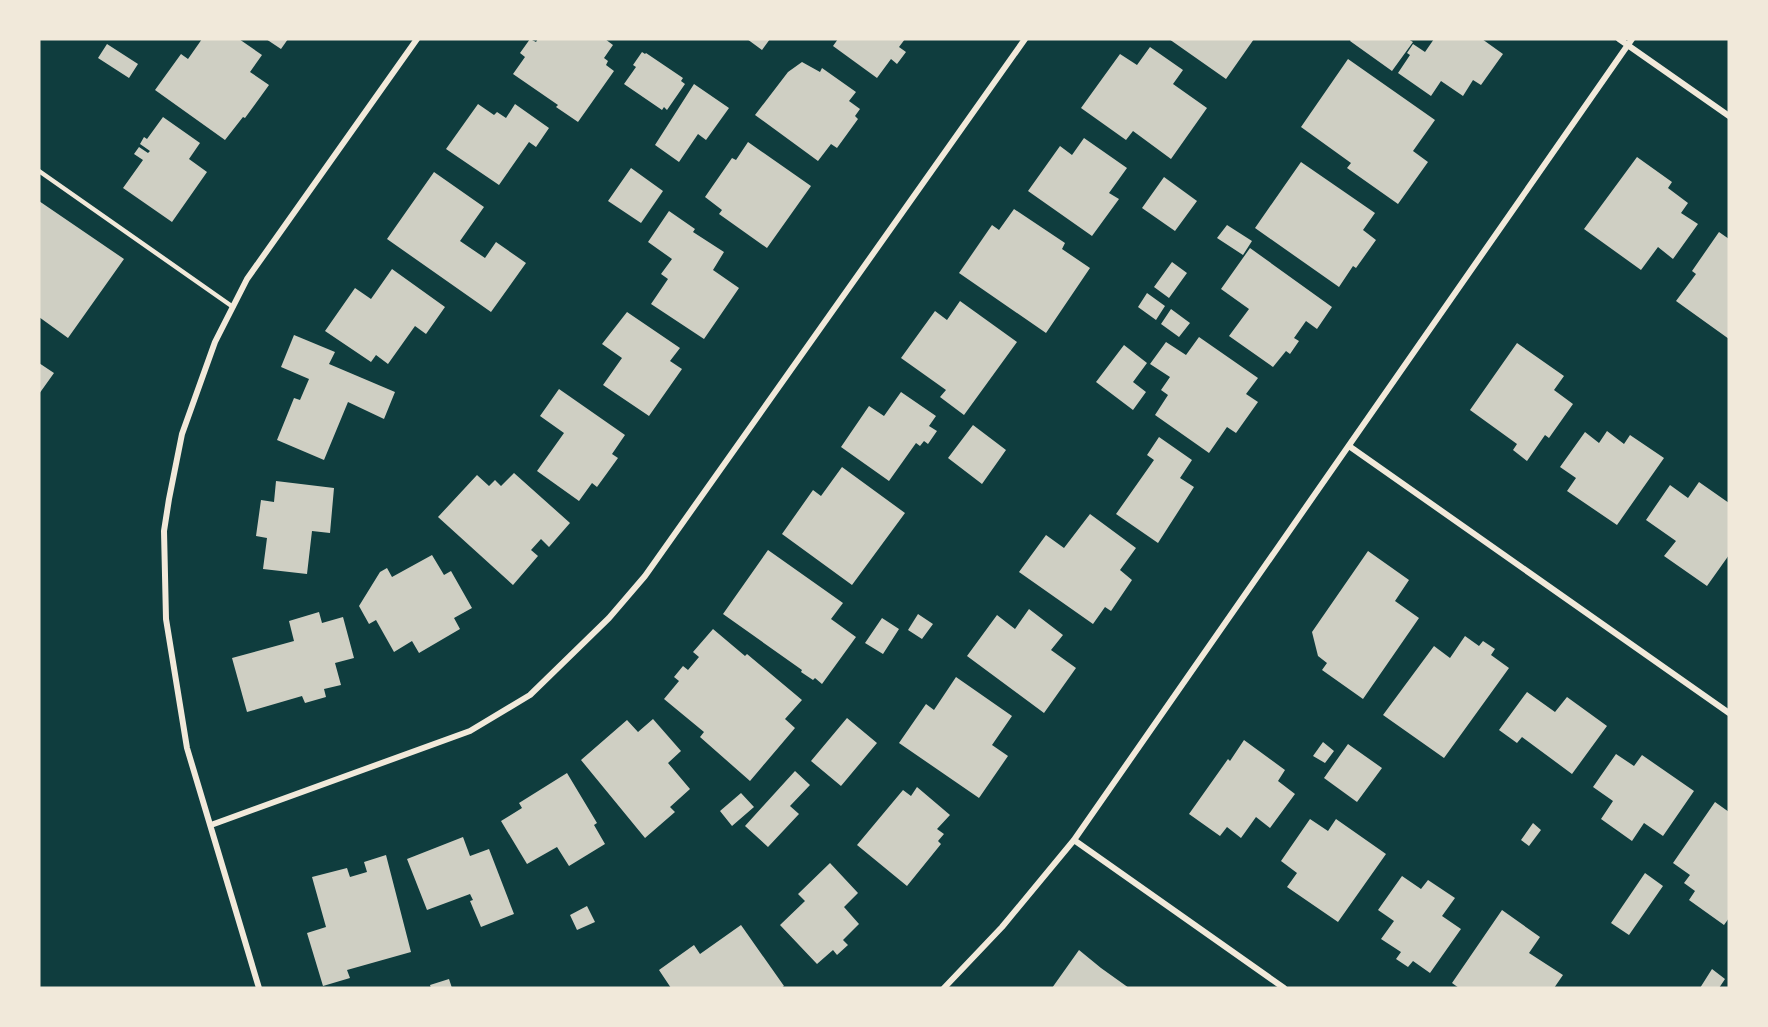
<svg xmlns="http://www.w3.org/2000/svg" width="1768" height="1027" font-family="Lora,serif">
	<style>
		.building { fill: #cfcfc3 }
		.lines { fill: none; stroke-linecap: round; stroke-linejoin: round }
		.service { stroke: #f1e9da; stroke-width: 4.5 }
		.minor { stroke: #f1e9da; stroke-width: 6 }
	</style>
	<rect width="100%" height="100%" fill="#0f3d3e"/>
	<path class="building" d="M202,39H239L262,55L250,72L269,85L245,118L243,117L225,140L155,90L181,54L188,59Z
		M266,39H288L281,49Z
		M530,39L536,42L538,39H605L613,45L604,58L608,61L606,65L614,71L578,122L556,107L558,105L513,74L525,57L520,53Z
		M747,39H770L762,50Z
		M838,39H905L899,47L906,52L897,64L891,59L877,78L833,46Z
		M1169,39H1254L1226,79Z
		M1351,39H1408L1413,42L1392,71L1350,41Z
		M1434,39H1482L1503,54L1481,85L1473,80L1463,96L1441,81L1431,96L1398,73L1410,55L1407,53L1413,44L1425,52Z
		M107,44L138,64L129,78L98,58Z
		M1150,47L1183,70L1173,84L1207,108L1171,159L1133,131L1126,140L1081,108L1120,54L1137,65Z
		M642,52L645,54L646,53L683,78L681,81L685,84L667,110L664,107L662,110L624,84L636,67L633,65Z
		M1348,59L1435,120L1413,151L1428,162L1398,204L1347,168L1351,163L1301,127Z
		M802,62L820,72L822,68L856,92L849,101L860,109L855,116L858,119L837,148L831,144L818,161L755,115L788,72Z
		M694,84L729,108L706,140L698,134L679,162L655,145Z
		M478,104L494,115L497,112L506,118L515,104L549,128L536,147L529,142L499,185L446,149Z
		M163,117L200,143L189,159L207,172L172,222L123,188L143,160L134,154L139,147L148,153L150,151L140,144L144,137L147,139Z
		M1084,138L1127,168L1109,193L1119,199L1092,236L1028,191L1060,146L1072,155Z
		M748,142L811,186L767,248L719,214L722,210L705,197L732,158L736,160Z
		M1637,157L1672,182L1668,188L1688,203L1681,213L1698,224L1673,259L1658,247L1641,270L1584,229Z
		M1301,162L1375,213L1363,230L1376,240L1356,268L1353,266L1339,287L1255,228Z
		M631,168L663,191L641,223L608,201Z
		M434,172L484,207L460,241L485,258L496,242L526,263L491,312L387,239Z
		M1164,177L1197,201L1175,231L1142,208Z
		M39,201L124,259L68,338L39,317Z
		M1014,209L1065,243L1062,249L1090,268L1046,333L959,273L992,225L999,230Z
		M669,211L695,229L693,232L724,252L713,270L739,288L704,339L651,304L668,279L661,274L672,259L648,242Z
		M1227,225L1252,241L1243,255L1217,238Z
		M1719,232L1729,239V339L1676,301L1696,274L1692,271Z
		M1250,248L1332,307L1317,329L1306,321L1294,338L1299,341L1290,354L1286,351L1273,367L1229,336L1249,309L1221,289Z
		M1172,262L1187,273L1169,298L1154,287Z
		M392,269L445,307L426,334L415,326L388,364L376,355L371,362L325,331L355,288L371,299Z
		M1147,293L1165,306L1156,320L1138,307Z
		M960,301L1017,342L964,415L940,397L946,390L901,358L935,311L947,320Z
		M1171,309L1190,323L1179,337L1161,324Z
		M627,312L680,348L670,361L682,369L649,416L603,385L622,358L602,344Z
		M294,335L335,352L329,364L395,392L384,419L348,402L324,460L277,440L294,398L300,400L309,379L281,367Z
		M1199,337L1258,378L1246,394L1258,402L1236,433L1227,427L1209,453L1155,415L1168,395L1161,390L1170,377L1150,364L1166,342L1186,355Z
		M1517,343L1564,376L1554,390L1573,404L1549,438L1545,435L1527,461L1513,450L1517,444L1470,410Z
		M1124,345L1147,363L1133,382L1146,392L1133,410L1096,382Z
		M39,363L54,373L39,394Z
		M559,389L625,435L612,454L618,458L597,487L592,483L579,501L537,471L564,433L540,416Z
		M901,392L936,416L929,426L937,431L928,444L924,441L920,446L916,443L889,481L841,447L869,406L884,416Z
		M973,425L1006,450L982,484L948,458Z
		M1607,431L1624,444L1630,435L1664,458L1617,525L1567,491L1576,478L1560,467L1585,432L1599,443Z
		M1159,437L1192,460L1180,478L1194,487L1158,543L1116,514L1154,460L1147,455Z
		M842,467L905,513L852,585L782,534L813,490L821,496Z
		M514,473L570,523L549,547L541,539L531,550L538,556L513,585L438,517L477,475L489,486L495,480L501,486Z
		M276,481L334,488L330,533L312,531L307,574L263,569L267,538L256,536L261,500L274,502Z
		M1699,482L1729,503V555L1707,586L1664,556L1676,541L1646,520L1670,485L1688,498Z
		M1090,514L1136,548L1120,570L1132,580L1111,611L1105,607L1093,624L1019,572L1046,535L1064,548Z
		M768,550L843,603L831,619L856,637L822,684L815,678L813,680L801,672L802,670L723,614Z
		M1368,551L1409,580L1395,601L1419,618L1363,699L1322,670L1327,663L1318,656L1312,632Z
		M432,555L444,575L451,571L472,608L454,618L460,629L419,653L412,641L394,652L376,620L369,624L359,606L380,572L387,568L392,577Z
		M1029,609L1063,635L1051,650L1076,668L1044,713L967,656L997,615L1015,629Z
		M319,612L322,623L343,617L354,658L335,663L341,685L324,689L326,697L305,703L302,696L247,712L232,658L294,641L289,621Z
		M918,614L933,624L922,639L908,630Z
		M882,618L899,629L883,654L865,643Z
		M713,629L745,656L747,654L802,700L785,719L795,728L750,781L700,737L704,732L664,699L679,681L674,677L683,666L688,670L699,657L693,652Z
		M1465,636L1479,646L1483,641L1495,649L1491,655L1509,668L1444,758L1383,715L1434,646L1450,658Z
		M956,677L1012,716L992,745L1008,756L979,798L899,743L926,704L934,710Z
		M1527,692L1555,712L1567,697L1607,726L1572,774L1522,737L1517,743L1499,730Z
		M847,718L877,743L841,786L811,761Z
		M653,719L681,751L668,763L690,789L670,807L675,812L645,838L581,760L627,720L638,732Z
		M1244,740L1285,770L1278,781L1295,794L1270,828L1256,817L1241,838L1227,827L1220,836L1189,814L1228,759L1230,761Z
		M1323,742L1334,751L1325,763L1313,756Z
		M1348,744L1382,768L1357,802L1324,778Z
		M1616,754L1634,766L1642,755L1694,791L1663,836L1644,823L1632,841L1601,819L1613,801L1593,787Z
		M795,771L810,785L790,806L799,814L768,847L745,826Z
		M567,773L597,823L594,825L605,844L569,866L557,847L527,864L501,821L522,808L519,803Z
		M917,787L950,815L937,829L944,834L938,841L941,844L907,886L857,845L903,790L911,796Z
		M741,793L754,807L732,826L720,811Z
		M1715,802L1729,812V918L1724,925L1689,900L1695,891L1684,883L1690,875L1673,863Z
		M1310,819L1328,831L1336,819L1386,854L1338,922L1287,887L1297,873L1281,861Z
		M1533,823L1541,830L1529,846L1521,840Z
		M463,837L470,856L489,849L514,914L481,927L470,901L473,900L470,894L427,910L407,859Z
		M386,855L411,952L347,970L350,978L323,986L307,933L326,927L312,877L347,868L350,877L367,872L364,862Z
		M830,863L858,893L844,907L859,924L843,940L848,945L837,955L833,950L817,964L780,925L805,901L798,894Z
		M1645,873L1663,886L1629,935L1611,923Z
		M1402,876L1421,889L1428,880L1455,898L1442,916L1461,929L1430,973L1413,961L1408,967L1396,959L1401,952L1381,939L1394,921L1378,910Z
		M587,906L595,922L577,930L570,915Z
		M1502,910L1540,937L1529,953L1563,975L1554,988H1459L1452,983Z
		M741,925L784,986L781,988H671L659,970L694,945L700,954Z
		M1079,950L1101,968L1129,988H1052Z
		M1712,969L1725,979L1719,988H1700Z
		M449,979L452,988H431L430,985Z"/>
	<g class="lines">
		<path class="service" d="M39,171L233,307"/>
		<path class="minor" d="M1619,39L1729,116
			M1349,446L1729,713
			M211,825L470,731L530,695L609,618L645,576L1025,39
			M1074,840L1284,988
			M259,988L187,748L166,619L164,531L169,499L182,434L215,342L247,279L417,39
			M944,988L1002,927L1074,840L1632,39"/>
	</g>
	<rect width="1768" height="1027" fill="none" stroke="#f1e9da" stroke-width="81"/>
</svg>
